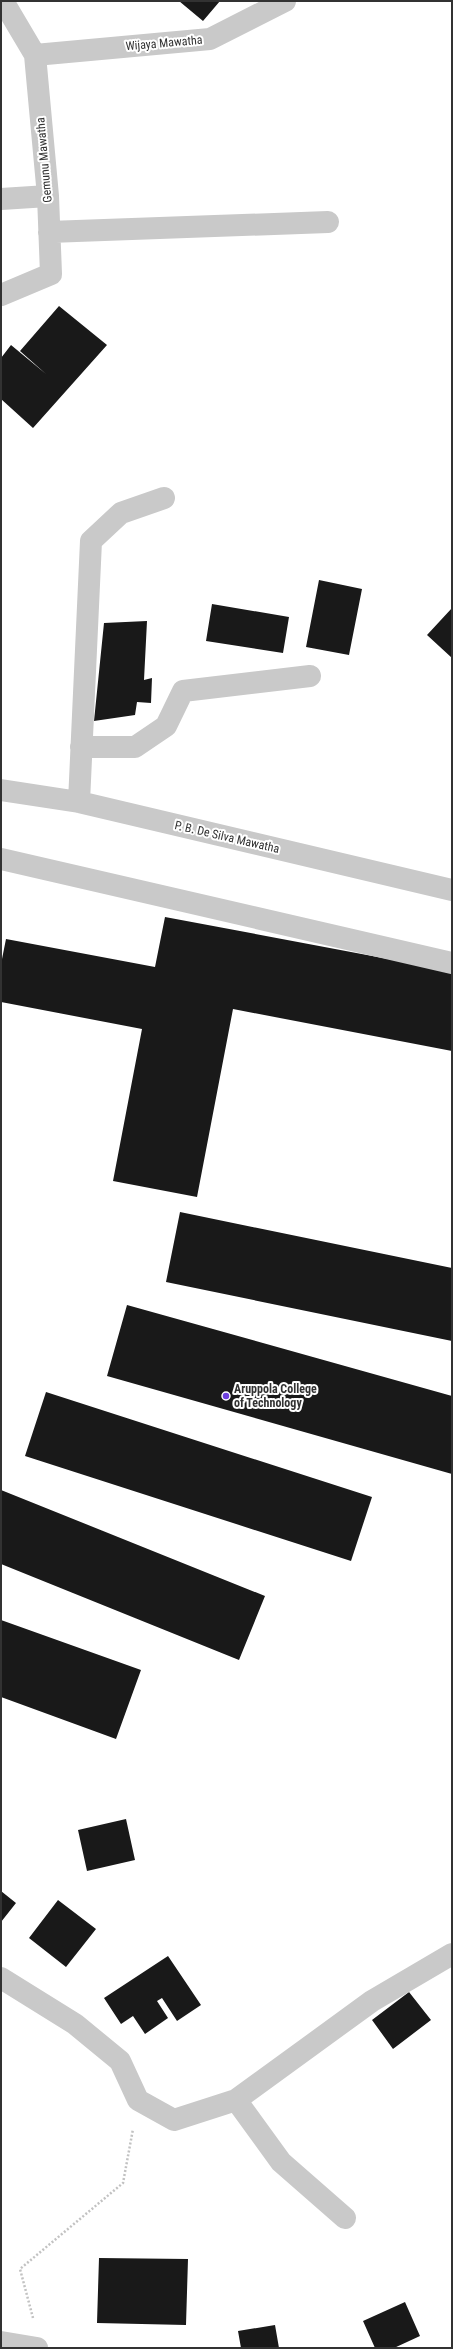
<svg xmlns="http://www.w3.org/2000/svg" width="453" height="2349" font-family="'Roboto Condensed',sans-serif">
	<style>
		.building { fill: #191919 }
		.lines { fill: none; stroke-linecap: round; stroke-linejoin: round }
		.path { stroke: #c2c2c2; stroke-width: 2.5; stroke-dasharray: 2 2; stroke-linecap: butt }
		.minor { stroke: #c9c9c9; stroke-width: 22 }
		.poi-dot { fill: #6e3fdf; stroke: #fff; stroke-width: 1.5 }
		.labels { text-anchor: middle; stroke-width: 4; stroke-linejoin: round; paint-order: stroke }
		.street-label { font-size: 12px; fill: #323232; stroke: #fff }
		.poi-label { font-size: 12px; font-weight: bold; fill: #323232; stroke: #fff; text-anchor: start }
	</style>
	<rect width="100%" height="100%" fill="#fff"/>
	<path class="building" d="M179,1H220L203,21Z
		M59,306L107,345L33,428L1,399V358L11,345L46,374L20,351Z
		M319,580L362,589L349,655L306,647Z
		M212,604L289,617L283,653L206,641Z
		M452,608V658L427,635Z
		M147,621L144,680L152,678L151,703L137,702L135,715L94,721L104,623Z
		M165,917L452,971V1051L233,1009L197,1197L113,1181L142,1029L1,1002V964L6,939L155,967Z
		M180,1212L452,1268V1341L166,1282Z
		M127,1305L452,1396V1474L107,1376Z
		M46,1392L372,1497L351,1561L25,1456Z
		M1,1490L265,1596L239,1660L1,1564Z
		M1,1620L141,1670L116,1739L1,1697Z
		M126,1819L135,1860L87,1871L78,1830Z
		M1,1891L16,1903L1,1922Z
		M58,1900L96,1929L66,1967L29,1938Z
		M168,1956L201,2005L177,2021L162,1998L157,2001L168,2018L145,2034L133,2016L121,2024L104,1998Z
		M409,1992L431,2020L393,2049L372,2020Z
		M99,2258L188,2259L186,2325L97,2323Z
		M405,2302L420,2336L394,2348H375L363,2321Z
		M275,2325L279,2348H241L238,2331Z"/>
	<g class="lines">
		<path class="path" d="M33,2318L20,2269L123,2183L133,2129"/>
		<path class="minor" d="M35,55L210,39L285,1
			M1,199L48,196
			M49,232L328,222
			M1,295L51,274L48,196L35,55L3,1
			M81,747H135L166,726L183,691L310,676
			M1,790L79,802L452,890
			M79,802L91,541L121,513L164,498
			M1,859L452,963
			M1,1978L75,2024L120,2061L138,2100L174,2120L236,2100L372,2001L452,1954
			M236,2100L281,2162L345,2218
			M1,2342L37,2348"/>
	</g>
	<circle class="poi-dot" cx="226" cy="1396" r="4"/>
	<g class="labels">
		<g class="street-label">
			<text transform="translate(164 43) rotate(-5)" y="4">Wijaya Mawatha</text>
			<text transform="translate(44 160) rotate(-95)" y="4">Gemunu Mawatha</text>
			<text transform="translate(227 837) rotate(13)" y="4">P. B. De Silva Mawatha</text>
		</g>
		<g class="poi-label">
			<text x="234" y="1393">Aruppola College<tspan x="234" dy="14">of Technology</tspan></text>
		</g>
	</g>
	<rect width="453" height="2349" fill="none" stroke="#323232" stroke-width="4"/>
</svg>
